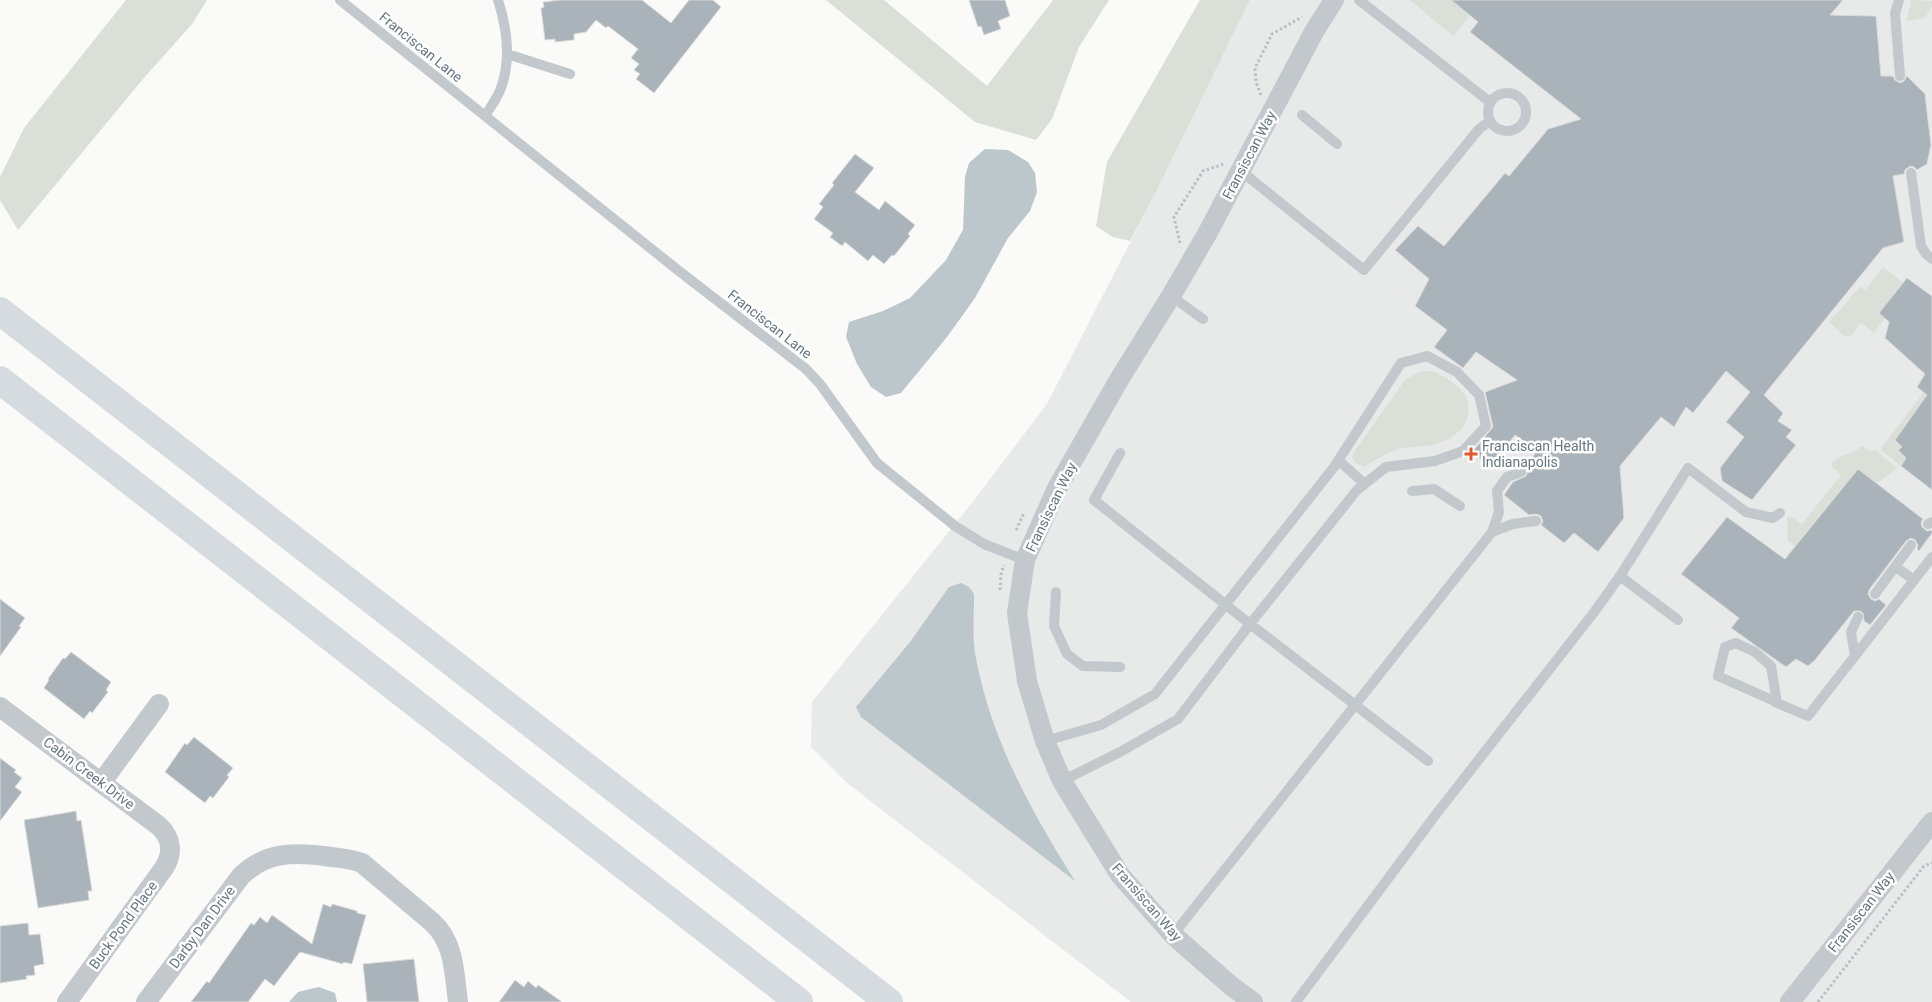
<svg xmlns="http://www.w3.org/2000/svg" width="1932" height="1002" font-family="Roboto,sans-serif">
	<style>
		.built { fill: #e8e9e9 }
		.green { fill: #dadfd7 }
		.water { fill: #bbc7cb }
		.building { fill: #aab3b9; stroke: #dcdcda }
		.lines { fill: none; stroke-linecap: round; stroke-linejoin: round }
		.path { stroke: #bbbfc2; stroke-width: 3; stroke-dasharray: 2.5 2.5; stroke-linecap: butt }
		.lane { stroke: #c3c8cc; stroke-width: 10 }
		.street { stroke: #c3c8cc; stroke-width: 20 }
		.highway { stroke: #d6dbdf; stroke-width: 28 }
		.poi-dot { fill: #e4572e; stroke: #fff; stroke-width: 2 }
		.labels { text-anchor: middle; stroke-width: 5; stroke-linejoin: round; paint-order: stroke }
		.street-label { font-size: 14px; fill: #657683; stroke: #fff }
		.poi-label { font-size: 14px; fill: #657683; stroke: #fff; text-anchor: start }
	</style>
	<rect width="100%" height="100%" fill="#fafaf8"/>
	<path class="built" d="M1250,0H1932V1002H1131L847,783L811,747L812,702L971,504L1047,404L1154,196Z"/>
	<path class="green" d="M126,0H207L192,24L143,79L18,230L0,200V177L24,128Z
		M826,0H884L987,86L1053,0H1109L1079,47L1052,119L1036,140L975,122Z
		M1200,0H1250L1154,196L1130,241L1113,237L1096,226L1107,162Z
		M1410,0H1451L1470,16L1453,36Z
		M1911,0L1932,1V6L1925,18L1907,21Z
		M1883,267L1903,283L1879,313L1885,318L1874,333L1861,323L1850,337L1843,335L1829,322L1860,287L1865,290Z
		M1432,371C1445,376 1466,389 1468,403C1472,426 1453,440 1433,445C1423,447 1412,446 1402,448C1390,451 1374,460 1364,467L1357,464L1352,458L1354,452L1405,380L1419,372Z
		M1924,392L1929,396L1899,452L1906,458L1901,466L1882,451V447Z
		M1862,446L1871,452L1874,449L1897,468L1877,483L1858,469L1795,546L1788,541L1787,518L1790,516L1802,524L1841,475L1832,467L1831,463C1840,455 1852,454 1862,446Z"/>
	<path class="water" d="M985,149L1008,150L1028,162L1035,173L1037,192L1030,211L1008,238L975,298L947,337L901,393L886,397L871,387L857,364L846,337L849,322L883,311L910,298L946,260L963,230L965,177L969,163Z
		M961,583L969,587L974,594C974,615 972,638 976,659C992,741 1031,811 1075,881L861,717L856,707L910,642L949,587Z
		M319,987L335,993L337,1002H289L298,992Z"/>
	<path class="building" d="M560,0H642L671,23L689,0H713L721,7L654,93L636,79L640,74L634,70L639,64L631,58L638,49L608,26L606,28L596,20L586,32L574,34V40L555,42V39L545,40L541,8L544,7L543,2Z
		M969,0H1005L1010,16L998,21L1001,29L984,35L981,26L978,27Z
		M1451,0H1843L1830,15L1876,16L1881,76H1893L1895,80L1900,83L1904,81L1907,76L1925,94L1931,145L1927,164L1917,170L1914,167L1910,166L1905,170L1904,174L1893,176L1904,242L1883,248L1764,395L1783,413L1778,421L1792,430L1786,437L1796,445L1752,500L1722,481L1720,468L1744,437L1726,422L1750,392L1726,371L1693,413L1686,407L1674,427L1661,417L1620,466L1624,518L1598,552L1574,533L1564,543L1541,525L1543,521L1541,516L1536,514L1529,515L1504,495L1513,482L1526,476L1528,470L1525,467L1537,451L1515,435L1489,469L1473,451L1493,427L1485,392L1517,380L1476,352L1463,368L1434,347L1447,330L1415,306L1429,279L1395,250L1418,226L1444,246L1505,173L1509,176L1548,129L1581,119L1470,32L1478,22Z
		M855,154L874,168L855,192L879,210L885,201L915,225L908,234L910,236L894,256L892,255L884,264L873,255L868,261L845,242L842,246L830,237L833,233L814,219L823,207L819,204L834,185L832,183Z
		M1907,278L1932,296V490L1901,466L1906,458L1898,450L1902,447L1895,440L1927,395L1917,387L1925,374L1885,338L1889,322L1879,313Z
		M1858,469L1923,519L1921,523L1922,527L1927,531L1932,530V533L1919,551L1917,549L1918,545L1915,540L1911,538L1906,541L1869,590L1868,594L1871,599L1875,601L1879,599L1886,605L1870,625L1864,621L1863,613L1860,611H1854L1815,660L1808,666L1796,659L1786,667L1731,628L1739,618L1681,574L1727,517L1785,559Z
		M0,599L25,618L19,626L21,627L0,656Z
		M71,652L111,682L106,690L108,692L92,713L90,711L84,719L44,688L49,680L48,679L63,658L65,659Z
		M194,737L233,768L227,775L229,777L213,798L210,796L205,803L165,772L185,743L187,745Z
		M0,758L16,770L14,772L22,778L15,787L22,792L0,821Z
		M76,811L77,821L81,820L92,891H88L89,900L38,908L24,820Z
		M323,904L331,907L332,904L357,911V913L366,915L352,964L343,962V964L300,952L274,986L265,979L248,1002H191L207,981L209,983L251,923L254,925L260,917L267,923L272,915L312,944Z
		M28,923L29,935L40,934L44,964L34,966L35,975L26,976L27,979L0,983V926Z
		M414,959L419,1002H367L363,964Z
		M515,980L524,987L528,981L536,988L538,985L562,1002H499Z"/>
	<g class="lines">
		<path class="path" d="M1261,95L1256,82L1255,68L1272,34L1302,17
			M1180,243L1174,217L1203,171L1224,164
			M1016,530L1024,513
			M1000,590L1001,574L1004,565
			M1818,1002L1924,866L1932,863"/>
		<path class="lane" d="M340,0L679,271L806,369L820,384L877,463L955,526L984,544L1025,560
			M1359,0L1490,102
			M1899,0L1895,13L1900,76
			M507,54L570,74
			M1488 112a19 19 0 1 1 38 0a19 19 0 1 1-38 0Z
			M1302,115L1337,144
			M485,116C491,106 499,96 502,85C511,57 507,28 498,0
			M1241,171L1364,270L1479,129L1490,121
			M1911,173L1921,246L1926,254L1932,259
			M1171,296L1203,319
			M1120,453L1094,500L1250,624L1428,761
			M1338,460L1365,484
			M1521,472L1507,477L1497,491L1499,512L1492,532L1513,524L1536,521
			M1412,491L1434,489L1460,506
			M1928,524L1932,522
			M1896,567L1914,580
			M1620,576L1678,620
			M1056,592L1054,626L1067,654L1083,666L1120,667
			M1875,594L1911,545
			M1855,656L1851,632L1858,617
			M1777,703L1771,666L1755,652L1736,643L1725,647L1718,676L1772,700L1777,703L1808,716L1932,557
			M1045,741L1101,725L1155,694L1334,467L1401,363L1427,356L1457,372L1479,395L1486,426L1463,451L1435,461L1386,467L1357,490L1250,624L1178,719L1120,752L1062,781
			M1173,935L1492,532
			M1296,1002L1437,813L1595,611L1620,576L1688,468L1746,512L1773,518L1780,513"/>
		<path class="street" d="M0,707L159,826C172,838 173,854 164,868L67,1002
			M101,783L159,704
			M146,1002L241,876C266,852 292,852 324,856C337,858 350,858 362,863L432,922C455,943 454,973 458,1002
			M1253,1002L1230,985L1173,935L1120,875L1062,781L1045,741L1027,681L1017,613L1025,560L1057,488L1120,378L1171,296L1207,234L1315,30L1334,0
			M1790,1002L1932,822"/>
		<path class="highway" d="M0,311L889,1002
			M0,380L799,1002"/>
	</g>
	<path class="poi-dot" d="M1468.5 446.5h5v5h5v5h-5v5h-5v-5h-5v-5h5z"/>
	<g class="labels">
		<g class="street-label">
			<text transform="translate(421 47) rotate(39)" y="5">Franciscan Lane</text>
			<text transform="translate(1249 155) rotate(-62)" y="5">Fransiscan Way</text>
			<text transform="translate(770 324) rotate(38)" y="5">Franciscan Lane</text>
			<text transform="translate(1051 507) rotate(-64)" y="5">Fransiscan Way</text>
			<text transform="translate(89 773) rotate(37)" y="5">Cabin Creek Drive</text>
			<text transform="translate(1147 902) rotate(49)" y="5">Fransiscan Way</text>
			<text transform="translate(1861 912) rotate(-52)" y="5">Fransiscan Way</text>
			<text transform="translate(123 925) rotate(-54)" y="5">Buck Pond Place</text>
			<text transform="translate(202 927) rotate(-53)" y="5">Darby Dan Drive</text>
		</g>
		<g class="poi-label">
			<text x="1482" y="451">Franciscan Health<tspan x="1482" dy="16">Indianapolis</tspan></text>
		</g>
	</g>
</svg>
